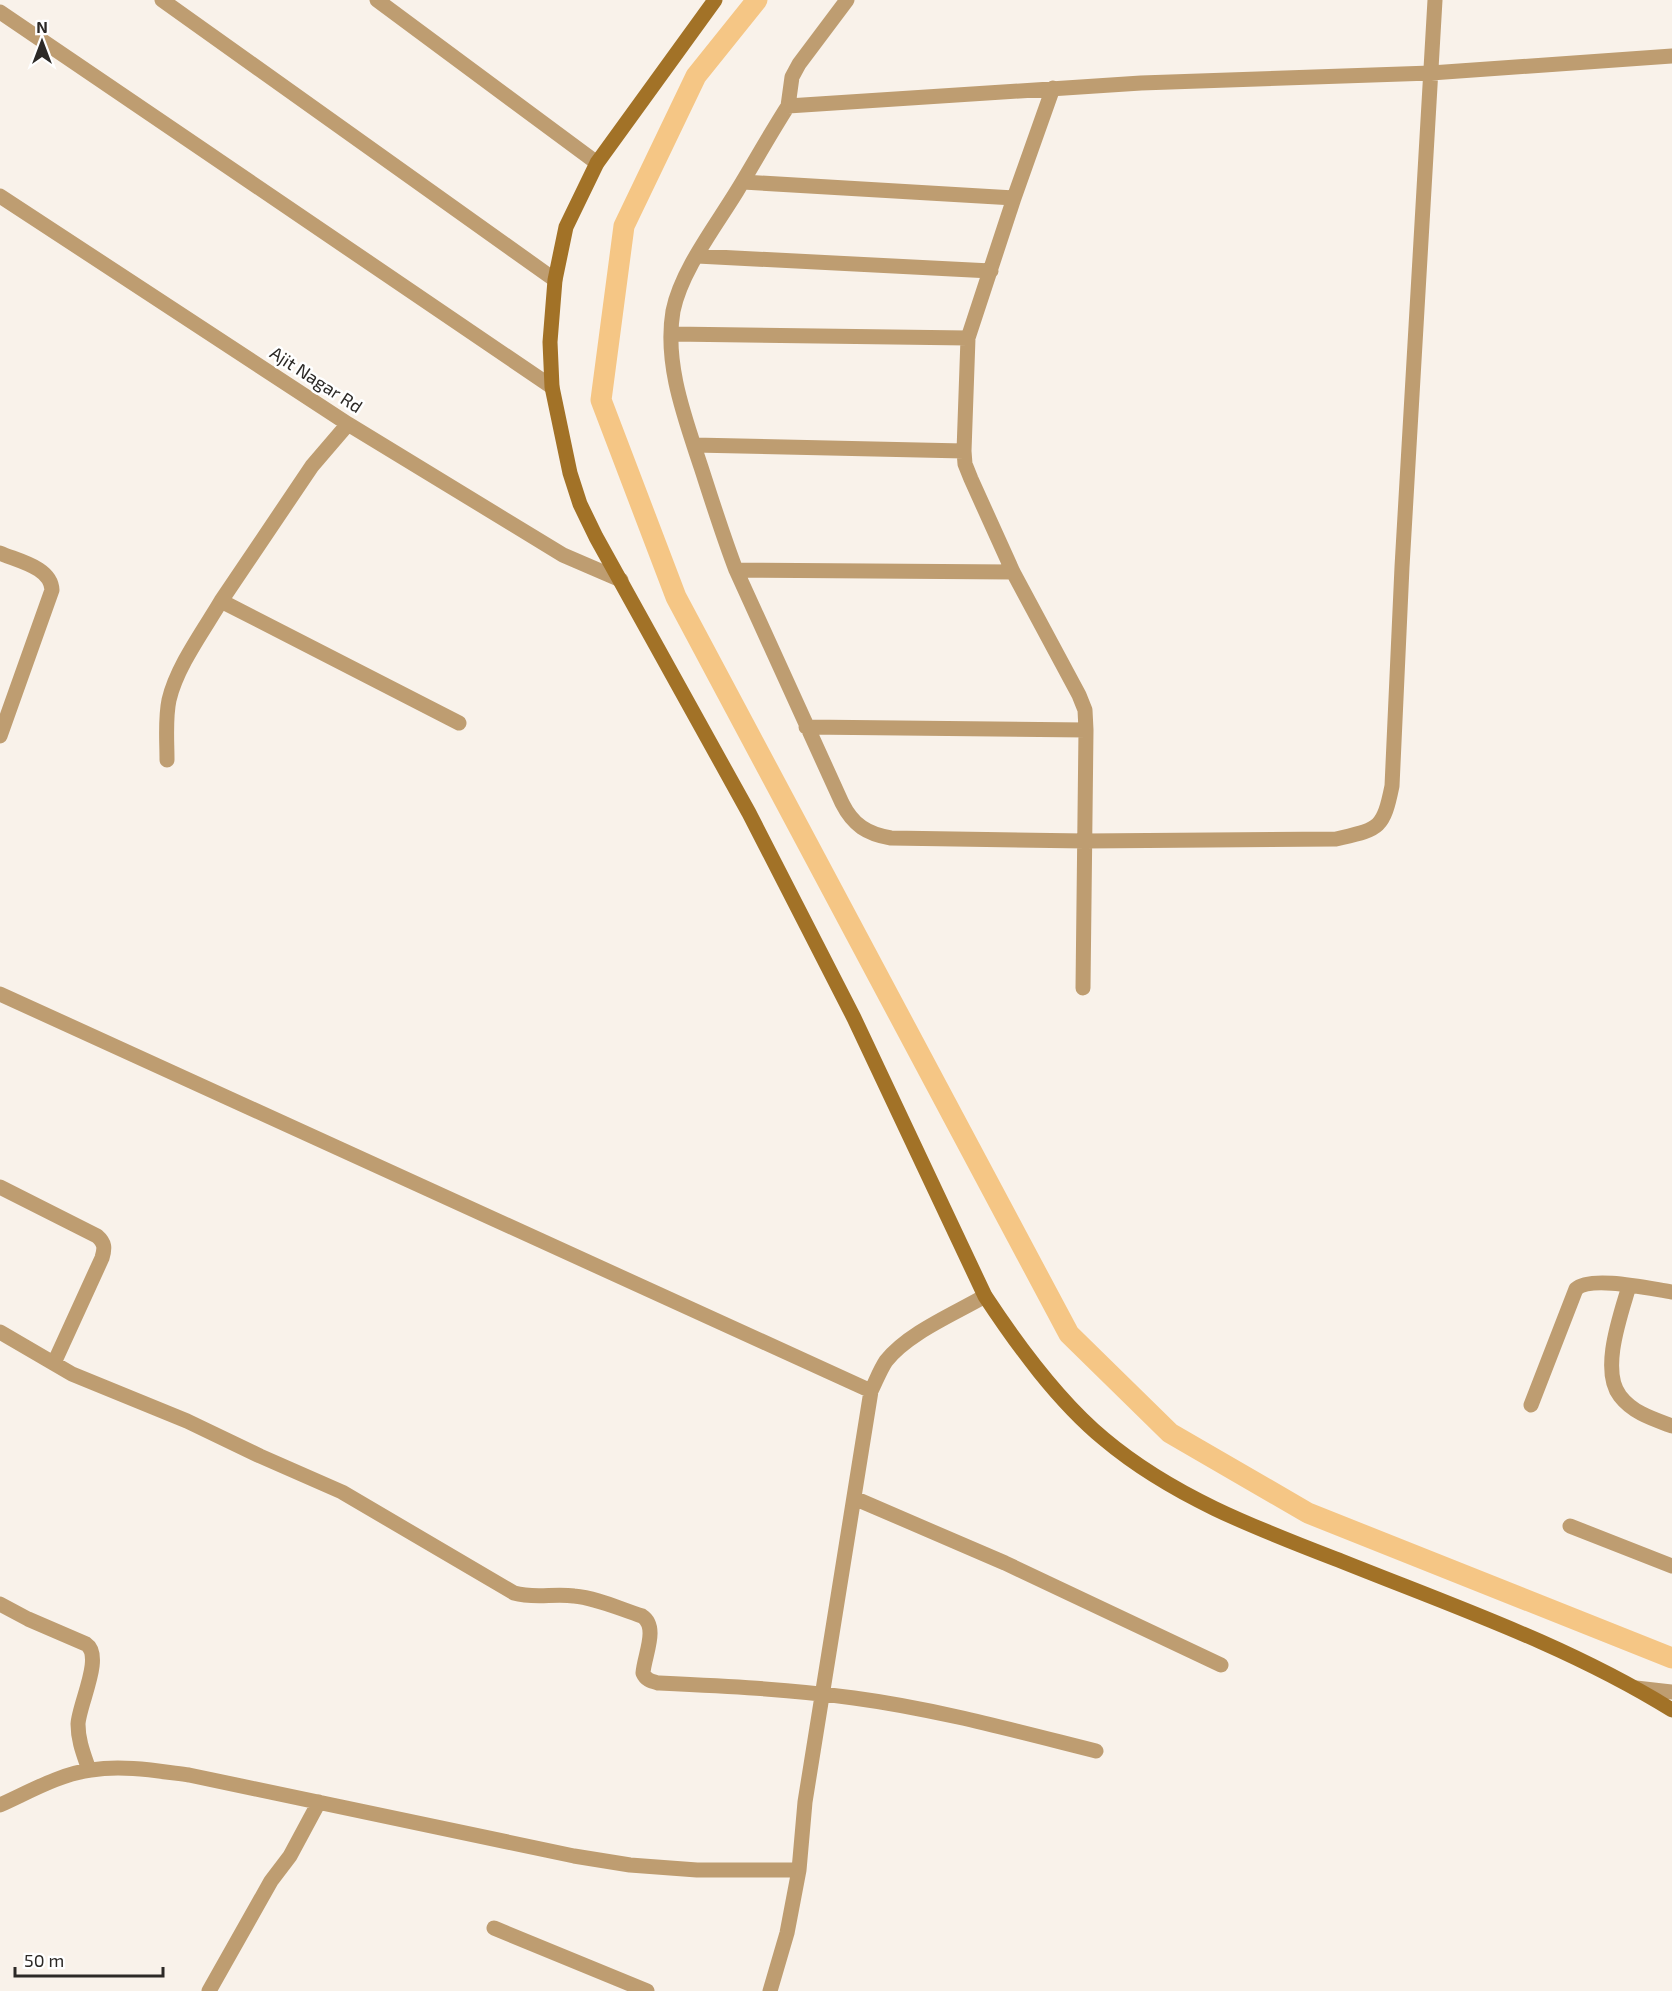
<svg xmlns="http://www.w3.org/2000/svg" width="1672" height="1991" font-family="'Exo 2',sans-serif">
	<style>
		.lines { fill: none; stroke-linecap: round; stroke-linejoin: round }
		.canal { stroke: #f5c685; stroke-width: 21 }
		.street { stroke: #be9d71; stroke-width: 15 }
		.secondary { stroke: #a27227; stroke-width: 15 }
		.labels { text-anchor: middle; stroke-width: 5; stroke-linejoin: round; paint-order: stroke }
		.street-label { font-size: 18px; fill: #2c2926; stroke: #fff }
	</style>
	<rect width="100%" height="100%" fill="#f9f2ea"/>
	<g class="lines">
		<path class="canal" d="M757,0L696,76L624,226L601,400L676,597L1069,1334L1170,1433L1308,1513L1672,1658"/>
		<path class="street" d="M162,0L555,280
			M377,0L597,163
			M847,0L799,64L792,77L788,106C770,134 754,163 737,191C715,227 681,271 673,311C664,364 685,418 701,467C712,501 723,536 736,570L842,803C853,825 867,834 891,838L1085,841L1336,839C1379,829 1383,830 1392,786L1402,567L1435,0
			M0,12L552,387
			M1053,88L1014,198L968,338L964,451L965,464L971,479L1013,572L1079,695L1085,710L1086,730L1083,988
			M788,106L1141,83L1431,73L1672,56
			M743,182L1014,198
			M0,196L348,424L563,555L621,580
			M697,256L991,271
			M672,334L968,338
			M348,424L312,466L221,601L459,723
			M694,445L964,451
			M0,553C18,561 51,567 52,590L0,736
			M736,570L1013,572
			M806,727L1086,730
			M167,760C167,740 165,719 169,700C177,666 204,630 221,601
			M0,994L871,1391
			M0,1187L97,1236C105,1243 105,1248 102,1258L54,1363
			M1629,1286C1621,1314 1600,1370 1620,1396C1633,1413 1653,1419 1672,1426
			M0,1332L72,1374L187,1421L260,1456L342,1492L514,1593C535,1599 554,1593 574,1596C597,1598 620,1609 642,1616C659,1627 644,1656 643,1673C646,1680 651,1681 658,1683C723,1686 789,1689 854,1698C936,1709 1016,1731 1096,1751
			M1531,1405L1576,1289C1591,1275 1651,1289 1672,1292
			M854,1498L1005,1563L1221,1665
			M1570,1526L1672,1566
			M0,1604L28,1619L86,1644C104,1656 79,1704 78,1724C78,1741 84,1755 89,1770
			M1636,1688L1672,1692
			M0,1805C29,1792 60,1774 91,1770C124,1765 157,1771 189,1775L574,1856L630,1865L697,1870H799
			M494,1928L647,1991
			M209,1991L271,1881L290,1856L319,1802
			M770,1991L787,1933L799,1870L805,1802L871,1391C876,1381 880,1370 886,1361C908,1333 954,1314 985,1296"/>
		<path class="secondary" d="M715,0L597,163L566,227L555,280L550,342L552,387L570,473L580,504L596,537L749,813L854,1018L985,1296C1018,1346 1058,1401 1104,1439C1173,1497 1258,1529 1341,1561C1453,1606 1569,1646 1672,1710"/>
	</g>
	<g class="labels">
		<g class="street-label">
			<text transform="translate(316 380) rotate(33)" y="6">Ajit Nagar Rd</text>
		</g>
	</g>
	<g transform="translate(42 42)" stroke="#ffffff" stroke-width="4.5" paint-order="stroke">
	<path d="M0-4.5L10 22L0 15L-10 22Z" fill="#2c2926"/>
	<text y="-9" font-size="16" font-weight="bold" text-anchor="middle" fill="#2c2926">N</text>
	</g>
	<path d="M15 1967v9h148v-9" fill="none" stroke="#2c2926" stroke-width="3"/>
	<text x="24" y="1967" font-size="18" fill="#2c2926" stroke="#ffffff" stroke-width="4.5" paint-order="stroke">50 m</text>
</svg>
